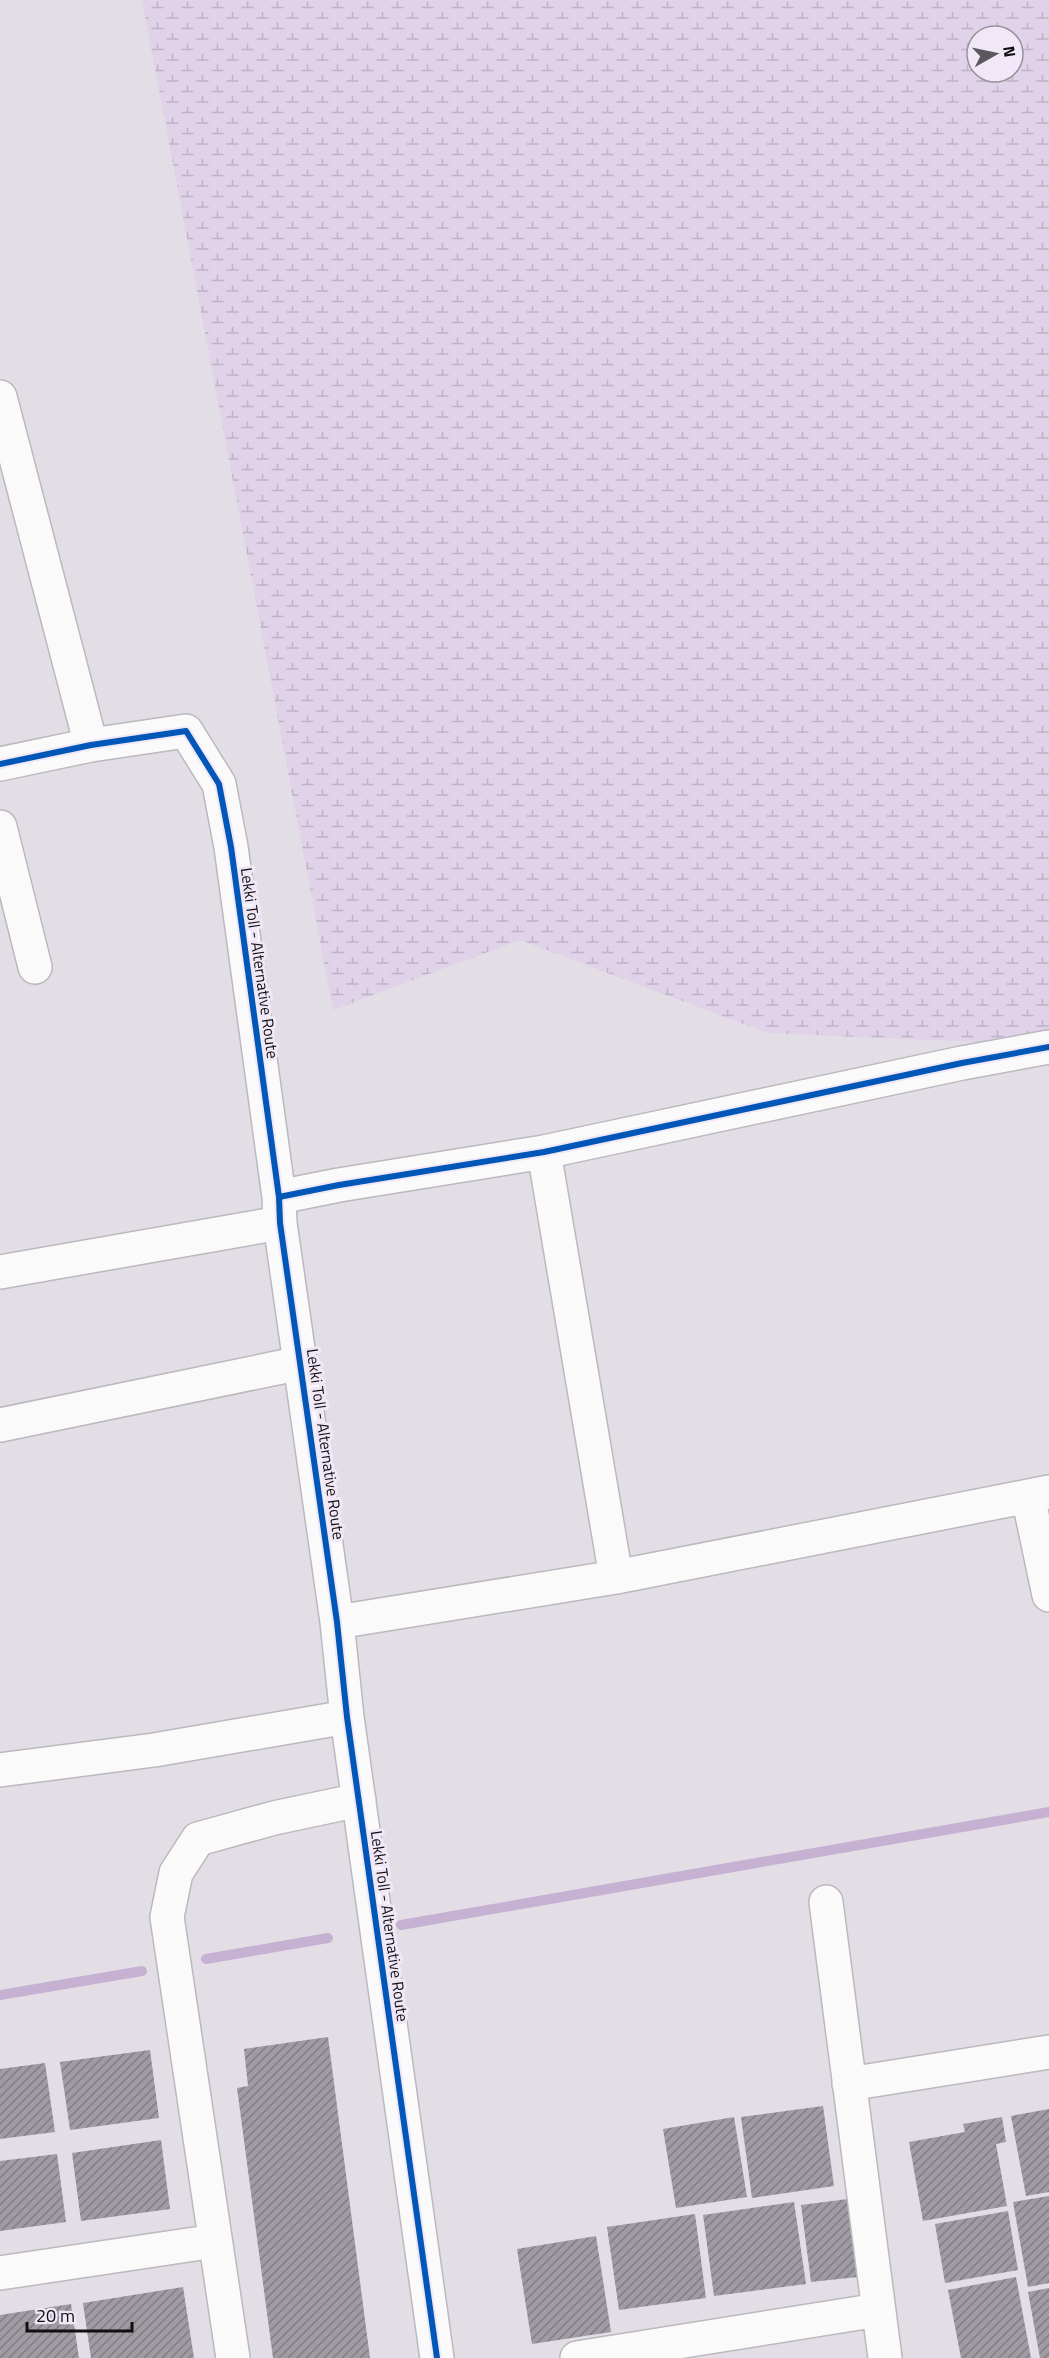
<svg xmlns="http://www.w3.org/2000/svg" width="1049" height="2358" font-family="'Titillium Web',sans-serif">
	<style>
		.wetland { fill: url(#wetland-marsh); fill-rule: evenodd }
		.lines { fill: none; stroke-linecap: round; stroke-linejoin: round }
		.stream { stroke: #c6b1d3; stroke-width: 10 }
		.building { fill: url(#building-hatch) }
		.minor-casing { stroke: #bbb8be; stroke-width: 36 }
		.minor { stroke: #fbfafb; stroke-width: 33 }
		.cycleway-casing { stroke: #f1e8f7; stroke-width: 10 }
		.cycleway { stroke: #0057b8; stroke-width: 6 }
		.labels { text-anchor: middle; stroke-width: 6; stroke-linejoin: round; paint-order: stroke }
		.street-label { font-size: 16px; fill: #110f13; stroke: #f1e8f7 }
	</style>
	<defs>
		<pattern id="wetland-marsh" width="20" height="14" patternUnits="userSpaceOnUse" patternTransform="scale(1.5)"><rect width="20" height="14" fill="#e0d2e9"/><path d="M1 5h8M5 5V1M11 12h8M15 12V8" fill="none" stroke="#bfb3c7"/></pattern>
		<pattern id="building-hatch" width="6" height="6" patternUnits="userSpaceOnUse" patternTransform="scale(1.5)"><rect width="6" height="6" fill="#9f9ba2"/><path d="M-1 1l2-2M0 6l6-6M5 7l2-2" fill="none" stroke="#807d83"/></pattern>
	</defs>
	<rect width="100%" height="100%" fill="#e3dee6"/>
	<path class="wetland" d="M142,0H1049V1045L767,1033L520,940L333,1010ZM977,36H1013V72H977Z"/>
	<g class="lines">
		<path class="stream" d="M401,1925L1049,1812
			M206,1959L328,1938
			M0,1995L142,1971"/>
	</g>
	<path class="building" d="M328,2037L370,2358H273L237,2088L248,2086L244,2049Z
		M150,2050L159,2118L70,2130L60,2062Z
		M45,2063L55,2132L0,2139V2069Z
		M823,2106L834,2186L752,2198L741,2117Z
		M1049,2109V2192L1026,2196L1011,2116Z
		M734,2117L747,2197L676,2208L663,2129Z
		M1002,2117L1006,2142L996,2144L1007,2206L923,2221L909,2142L965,2132L963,2124Z
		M161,2140L170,2209L81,2221L72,2153Z
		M57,2154L66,2222L0,2231V2161Z
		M1049,2196V2283L1028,2287L1013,2202Z
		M848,2199L858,2277L811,2282L801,2205Z
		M794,2202L806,2284L714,2296L703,2215Z
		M1008,2211L1018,2270L945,2283L935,2224Z
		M695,2214L706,2298L619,2310L607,2227Z
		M596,2236L611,2332L532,2344L517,2249Z
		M1016,2277L1031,2358H961L948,2290Z
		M183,2287L194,2358H91L83,2303Z
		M1049,2288V2358H1040L1028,2292Z
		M71,2304L79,2358H0V2315Z"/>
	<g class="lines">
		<defs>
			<path id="minor" d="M0,397L91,745
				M0,764L91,745L186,731L219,784L231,847L279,1197L280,1223L337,1622L347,1717L437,2358
				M0,827L35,967
				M544,1152L616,1577
				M279,1197L339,1185L544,1152L962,1063L1049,1047
				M0,1272L280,1223
				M0,1425L301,1363
				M1028,1496L1049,1595
				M337,1622L616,1577L1049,1492
				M0,1770L154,1750L347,1717
				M826,1902L885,2358
				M849,2084L1049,2052
				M0,2273L215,2241
				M233,2358L167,1917L176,1873L198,1839L274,1818L359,1800
				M577,2358L878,2310"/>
		</defs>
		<use href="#minor" class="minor-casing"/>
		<use href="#minor" class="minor"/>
		<defs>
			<path id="cycleway" d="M0,764L91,745L186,731L219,784L231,847L279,1197L280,1223L337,1622L347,1717L437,2358
				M279,1197L339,1185L544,1152L962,1063L1049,1047"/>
		</defs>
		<use href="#cycleway" class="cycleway-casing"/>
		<use href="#cycleway" class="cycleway"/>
	</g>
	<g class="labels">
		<g class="street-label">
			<text transform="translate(260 963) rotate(82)" y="6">Lekki Toll - Alternative Route</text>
			<text transform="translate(326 1444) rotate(82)" y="6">Lekki Toll - Alternative Route</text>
			<text transform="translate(390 1926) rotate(82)" y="6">Lekki Toll - Alternative Route</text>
		</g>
	</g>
	<g transform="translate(995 54) rotate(81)"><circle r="28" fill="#f1e8f7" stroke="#97919c" stroke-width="1.5"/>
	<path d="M0-4.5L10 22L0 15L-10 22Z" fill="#5a575d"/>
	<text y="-9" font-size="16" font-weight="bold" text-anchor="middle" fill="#110f13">N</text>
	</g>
	<path d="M27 2322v9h105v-9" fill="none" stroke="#110f13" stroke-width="3"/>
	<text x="36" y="2322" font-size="18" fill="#110f13" stroke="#f1e8f7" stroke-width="4.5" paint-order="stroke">20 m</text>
</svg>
